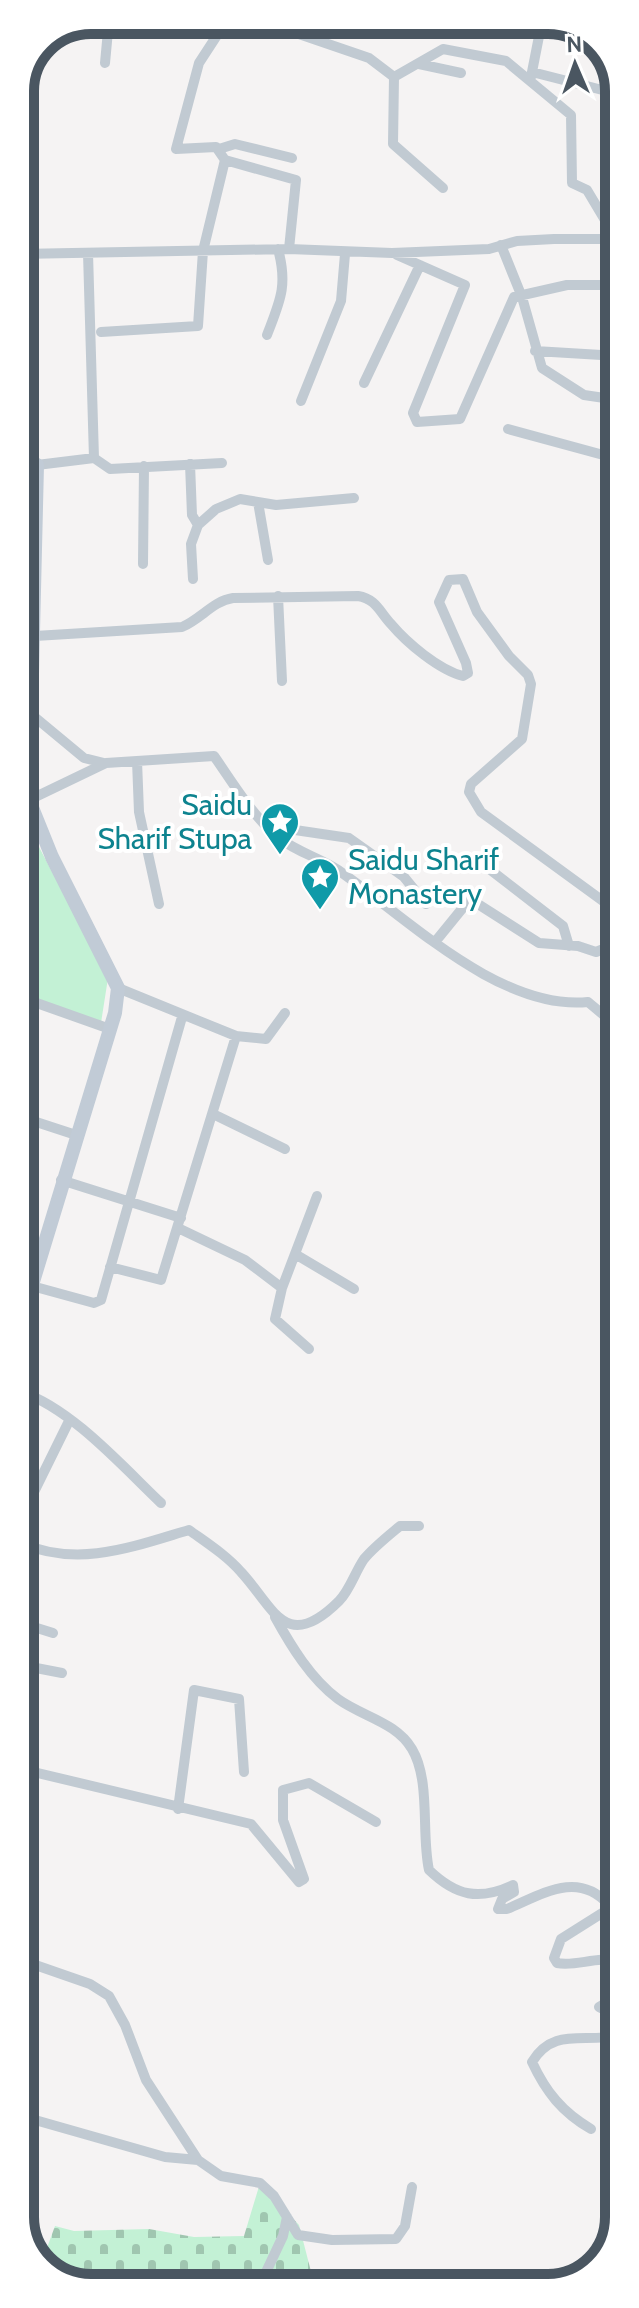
<svg xmlns="http://www.w3.org/2000/svg" width="639" height="2308" font-family="Cabin,sans-serif">
	<style>
		.cemetery { fill: url(#cemetery-stones) }
		.park { fill: #c3f1d5 }
		.lines { fill: none; stroke-linecap: round; stroke-linejoin: round }
		.street { stroke: #c1cad2; stroke-width: 10 }
		.secondary { stroke: #c1cbd6; stroke-width: 14 }
		.labels { text-anchor: middle; stroke-width: 8; stroke-linejoin: round; paint-order: stroke }
		.culture-label { font-size: 30px; fill: #0d838f; stroke: #fff; text-anchor: end }
		.rim { fill: none; stroke: #4a5661; stroke-width: 10 }
	</style>
	<defs>
		<pattern id="cemetery-stones" width="16" height="16" patternUnits="userSpaceOnUse" patternTransform="scale(2)"><rect width="16" height="16" fill="#c3f1d5"/><path d="M2 7V4a2 2 0 0 1 4 0v3zM10 15v-3a2 2 0 0 1 4 0v3z" fill="#a0c6b0"/></pattern>
	</defs>
	<rect width="100%" height="100%" fill="#f5f3f3"/>
	<path class="cemetery" d="M260,2183L299,2225L315,2287H82L44,2270L37,2258L44,2256L55,2226L74,2231L149,2229L194,2237L244,2236Z"/>
	<path class="park" d="M20,811L108,978L101,1023L29,996L21,1015Z"/>
	<g class="lines">
		<path class="street" d="M227,20L199,63L176,149L216,147L225,160L296,180L289,249
			M258,20L369,58L394,77L393,144L443,188
			M105,63L109,20
			M419,64L461,73
			M532,72L618,94
			M394,77L443,49L506,61L571,115L572,183L587,190L618,242
			M531,77L542,21
			M219,149L235,144L292,158
			M501,245L522,297L542,368L584,395L618,400
			M88,253L94,458L110,469L222,463
			M20,254L289,249L392,253L489,249L517,241L554,239H616
			M397,255L465,285L413,413L417,422L460,419L514,297L567,285H618
			M101,332L198,326L203,251L225,160
			M267,335C280,301 288,286 278,249
			M535,351L618,356
			M364,383L420,265
			M301,401L341,301L345,254
			M508,429L607,456
			M190,464L192,515L198,525
			M37,465L94,458
			M258,502L268,560
			M143,564L144,466
			M193,579L191,544L198,525L216,509L240,499L276,505L354,498
			M278,596L282,681
			M35,636L182,627C201,619 213,601 233,598L358,596C376,599 379,611 391,624C407,643 439,670 463,676L468,673L466,663L439,602L449,580L463,579L477,612L509,656L528,675L531,684L522,739L471,784L469,792L481,812L618,912
			M31,714L84,758L104,763
			M137,761L139,812L159,904
			M29,800L106,763L214,756C233,783 253,817 279,838C297,852 320,858 338,870C406,917 500,1011 588,1002L618,1027
			M268,826L349,838L404,877L426,904
			M475,858L563,926L569,946
			M435,942L470,899L539,943L578,946L596,952L618,943
			M118,988L236,1036L266,1039L285,1013
			M21,1020L31,1001L110,1029
			M213,1114L285,1149
			M21,1117L76,1135
			M61,1180L181,1218
			M178,1228L245,1260L282,1288
			M295,1254L354,1289
			M110,1267L161,1280L236,1036
			M32,1286L94,1303L101,1300L182,1017
			M309,1349L275,1319L282,1288L317,1196
			M21,1392C71,1408 123,1467 161,1503
			M21,1423L34,1396
			M33,1494L69,1421
			M21,1543C78,1568 132,1547 189,1530C207,1543 226,1555 241,1572C273,1606 285,1655 339,1601C350,1590 355,1572 364,1559C374,1547 388,1536 400,1526H419
			M275,1617C291,1646 311,1679 338,1699C363,1717 396,1722 412,1749C431,1781 421,1834 429,1870C456,1896 479,1901 513,1885L514,1892L502,1899L498,1909H507C541,1895 577,1870 608,1904L607,1910L561,1939L554,1958L557,1963C577,1967 598,1955 619,1962
			M21,1623L53,1633
			M21,1673L31,1667L62,1673
			M21,1769L251,1824L299,1882L304,1879L283,1820V1790L309,1783L376,1822
			M178,1809L194,1690L239,1699L244,1772
			M21,1960L90,1984L109,1996L125,2025L146,2080L198,2160L221,2176L260,2183L274,2196L298,2235L332,2240L396,2239L405,2226L412,2187
			M619,1995L599,2007L619,2017
			M21,2116L165,2157L198,2160
			M591,2129C562,2112 546,2092 532,2062C554,2026 585,2044 619,2035
			M259,2287L283,2236L287,2217"/>
		<path class="secondary" d="M20,455L37,465L29,800L52,857L118,988L115,1013L21,1321"/>
	</g>
	<defs>
		<symbol id="sight-pin" viewBox="-11 -11 22 30"><path d="M0 17L-7.5 6A9.5 9.5 0 1 1 7.5 6Z" fill="#0f9aa8" stroke="#fff"/><path d="M0-6L1.8-2.2L6-1.7L2.9 1.2L3.7 5.4L0 3.3L-3.7 5.4L-2.9 1.2L-6-1.7L-1.8-2.2Z" fill="#fff"/></symbol>
	</defs>
	<g fill-rule="evenodd">
		<use href="#sight-pin" x="258" y="800" width="44" height="60"/>
		<use href="#sight-pin" x="298" y="855" width="44" height="60"/>
	</g>
	<g class="labels">
		<g class="culture-label">
			<text x="252" y="815">Saidu<tspan x="252" dy="34">Sharif Stupa</tspan></text>
			<text x="348" y="870" text-anchor="start">Saidu Sharif<tspan x="348" dy="34">Monastery</tspan></text>
		</g>
	</g>
	<path d="M0 0H639V2308H0ZM91 34H548A57 57 0 0 1 605 91V2217A57 57 0 0 1 548 2274H91A57 57 0 0 1 34 2217V91A57 57 0 0 1 91 34Z" fill="#fff" fill-rule="evenodd"/>
	<path class="rim" d="M91 34H548A57 57 0 0 1 605 91V2217A57 57 0 0 1 548 2274H91A57 57 0 0 1 34 2217V91A57 57 0 0 1 91 34Z"/>
	<g transform="translate(575 64) rotate(358)" stroke="#ffffff" stroke-width="6" paint-order="stroke">
	<path d="M0-6L14 30L0 20L-14 30Z" fill="#4a5661"/>
	<text y="-12" font-size="22" font-weight="bold" text-anchor="middle" fill="#4a5661">N</text>
	</g>
</svg>
